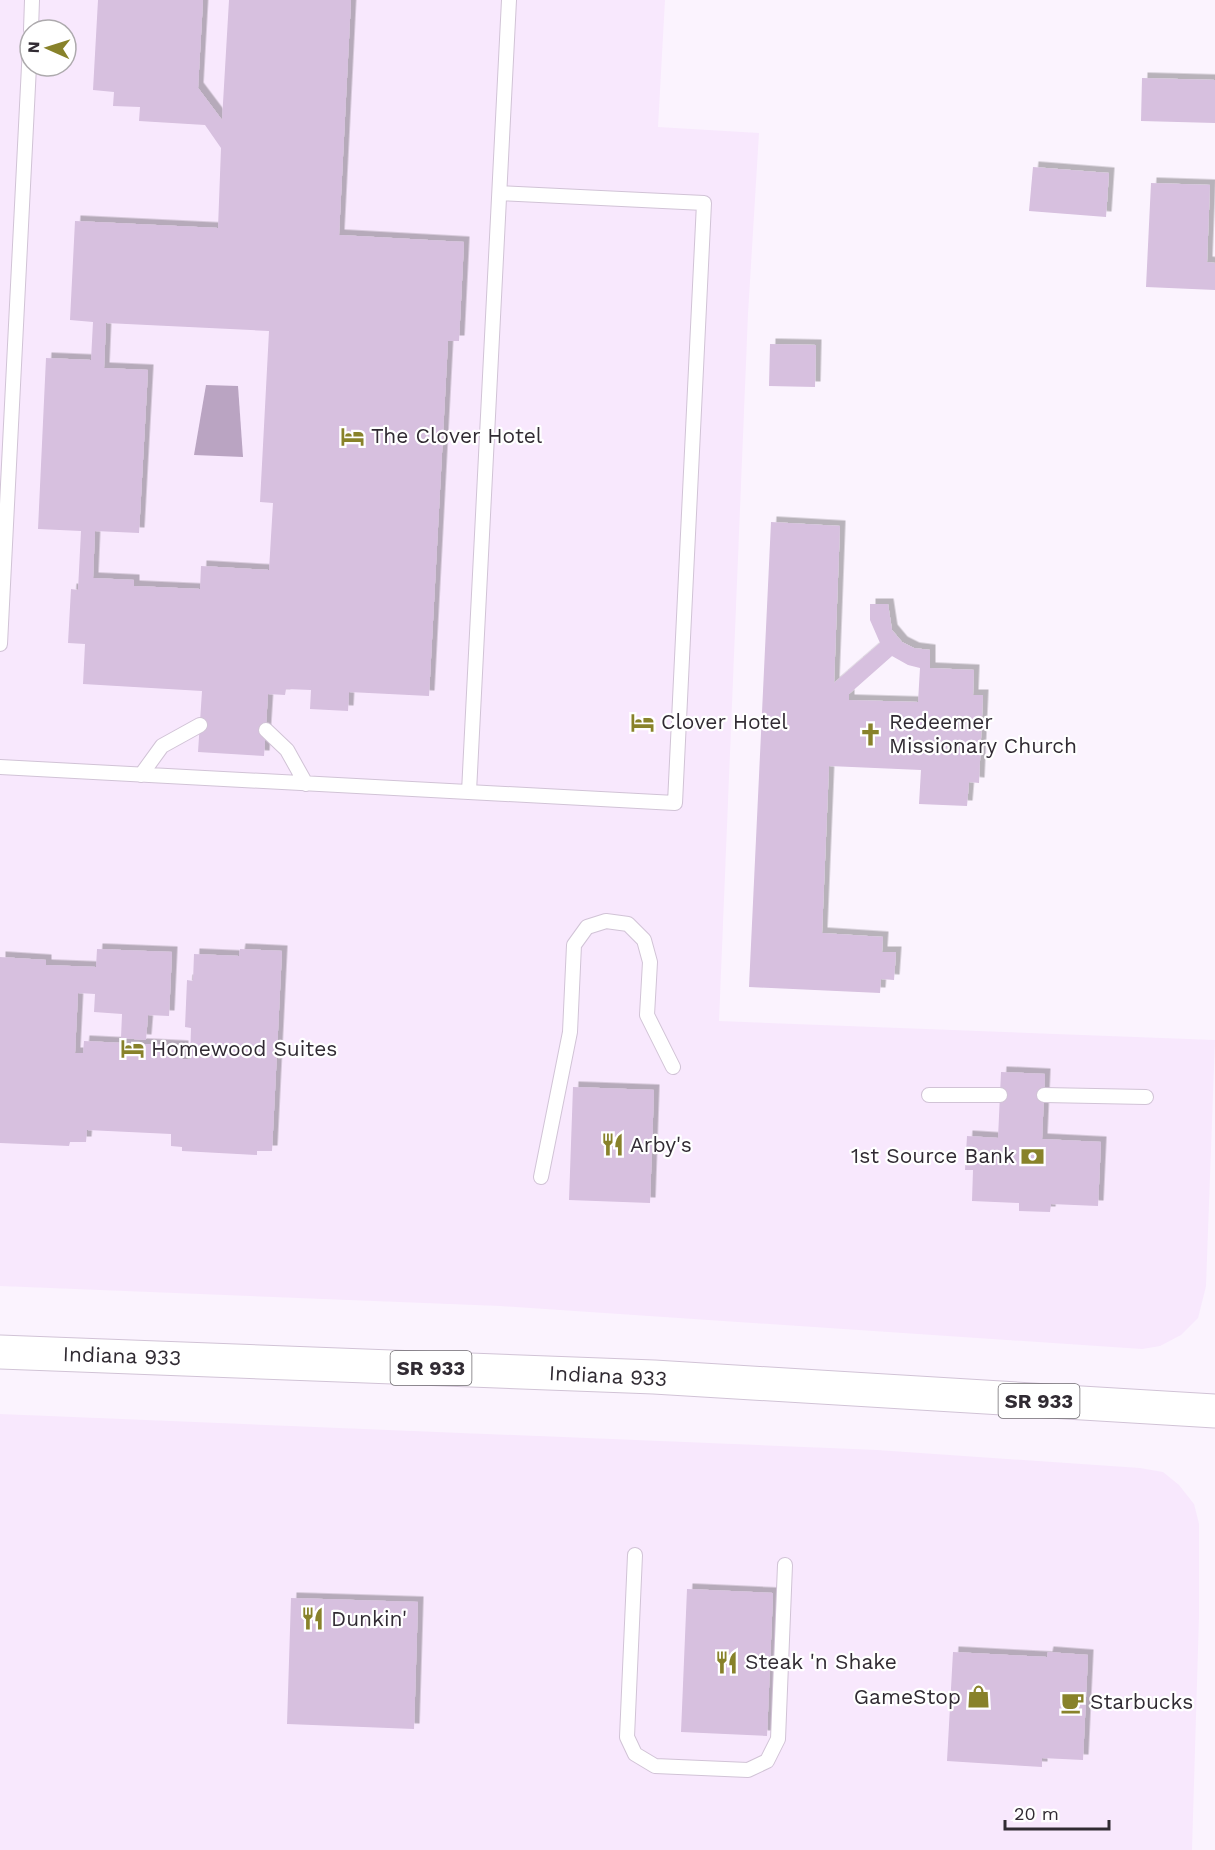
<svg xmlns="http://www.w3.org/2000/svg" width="1215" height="1850" font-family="'Work Sans',sans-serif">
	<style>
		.built { fill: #f8e8fd; fill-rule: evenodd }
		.water { fill: #baa4c2 }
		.building { fill: #d7c0df; fill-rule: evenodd; filter: url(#shadow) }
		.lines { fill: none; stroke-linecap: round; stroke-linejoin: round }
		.service-casing { stroke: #d1c3d6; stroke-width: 16 }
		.primary-casing { stroke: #d1c3d6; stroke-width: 35 }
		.service { stroke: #fff; stroke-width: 14 }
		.primary { stroke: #fff; stroke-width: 33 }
		.labels { text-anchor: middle; stroke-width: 4.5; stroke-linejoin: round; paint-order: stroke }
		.shield { fill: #fff; stroke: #6f6b70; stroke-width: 1.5 }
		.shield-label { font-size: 20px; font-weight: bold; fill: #312b33 }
		.poi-label { font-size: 21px; fill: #312b33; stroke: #fff; text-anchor: start }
		.street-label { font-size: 21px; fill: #312b33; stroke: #fff }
	</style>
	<defs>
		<filter id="shadow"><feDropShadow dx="5.5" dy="-5.5" stdDeviation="0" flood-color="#0004"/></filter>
	</defs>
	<rect width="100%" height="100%" fill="#fbf3fe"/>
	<path class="built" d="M0,0H665L658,127L759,133L748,314L719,1021L1215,1040L1206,1286L1198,1318L1181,1335L1160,1346L1142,1349L500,1306L0,1286ZM30,30H66V66H30Z
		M0,1414L877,1450L1140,1468L1163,1472L1179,1485L1194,1504L1199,1524V1616L1192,1850H0Z"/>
	<path class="water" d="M206,385L238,386L243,457L194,455Z"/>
	<path class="building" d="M98,0H203L198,88L222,120L229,0H351L339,235L464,242L459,341H448L429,696L349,692L348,711L310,709L311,690L286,689L285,695L268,694L264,756L198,752L202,691L83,684L85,644L68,643L71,589L78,590L81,531L38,529L46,358L91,360L93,322L70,320L75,221L218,228L221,148L205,125L139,121L140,107L113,106L114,92L93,90ZM106,323L269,331L260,502L273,503L269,570L201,566L200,589L134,586V580L93,578L95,531L139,533L148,370L104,368Z
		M1142,78L1215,80V123L1141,121Z
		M1033,167L1109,173L1106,217L1029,211Z
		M1151,183L1210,185L1207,262L1215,263V290L1146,287Z
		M770,344L816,345L815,387L769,386Z
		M771,522L840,526L834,683L880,643L870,620V604H888L892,630L902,642L914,648L930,650V668L974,670L973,695H983L979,783L969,782L967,806L919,804L921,770L829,766L822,933L883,937L882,952H896L894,980L881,979L880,993L749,987ZM892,656L908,665L920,668L918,702L849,700V694Z
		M97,949L172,952L169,1016L148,1015L146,1040L121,1038L122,1014L94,1012L95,994L78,993L75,1053H83L84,1041L183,1046L182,1059H190L191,1028L185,1027L187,980L193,981L194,954L239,956L240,949L282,951L272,1151H257V1155L182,1151V1147L171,1146V1134L87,1130L86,1142H70L69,1146L0,1143V957L46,960V965L96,967Z
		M1001,1072L1045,1074L1042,1139L1101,1142L1098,1206L1051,1204L1050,1212L1019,1211V1203L972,1201L973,1170H965L967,1136L998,1138Z
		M573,1087L654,1090L650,1203L569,1200Z
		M687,1589L773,1593L767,1736L681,1732Z
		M291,1598L418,1602L414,1729L287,1724Z
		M953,1652L1047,1657L1048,1652L1088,1655L1083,1760L1042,1758V1767L947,1761Z"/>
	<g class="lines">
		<defs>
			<path id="service" d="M31,30L32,0
				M0,644L30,46
				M266,730L287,750L306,784
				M0,767L675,803L704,203L500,193
				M141,775L162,746L200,725
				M469,792L509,0
				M929,1095H1000
				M1044,1095L1146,1097
				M541,1177L570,1032L574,945L587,927L606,921L628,924L644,940L650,962L647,1015L673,1067
				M635,1555L627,1737L635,1754L655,1766L748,1770L767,1761L778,1739L785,1565"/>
			<path id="primary" d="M0,1352L654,1377L1215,1411"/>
		</defs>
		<use href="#service" class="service-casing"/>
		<use href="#primary" class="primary-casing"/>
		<use href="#service" class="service"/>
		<use href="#primary" class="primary"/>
	</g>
	<defs>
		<symbol id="hotel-bare" viewBox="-9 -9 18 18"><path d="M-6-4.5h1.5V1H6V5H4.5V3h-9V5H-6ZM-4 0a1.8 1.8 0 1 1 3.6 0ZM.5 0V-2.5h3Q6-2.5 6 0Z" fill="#88822a" stroke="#fff" stroke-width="2.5" paint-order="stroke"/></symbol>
		<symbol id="church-bare" viewBox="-9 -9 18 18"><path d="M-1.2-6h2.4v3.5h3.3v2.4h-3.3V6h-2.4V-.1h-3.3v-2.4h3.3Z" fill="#88822a" stroke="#fff" stroke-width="2.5" paint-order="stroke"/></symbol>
		<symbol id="restaurant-bare" viewBox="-9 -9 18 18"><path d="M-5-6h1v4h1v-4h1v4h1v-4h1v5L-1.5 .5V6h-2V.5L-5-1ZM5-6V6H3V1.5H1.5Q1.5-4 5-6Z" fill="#88822a" stroke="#fff" stroke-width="2.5" paint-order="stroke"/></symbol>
		<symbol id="bank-bare" viewBox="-9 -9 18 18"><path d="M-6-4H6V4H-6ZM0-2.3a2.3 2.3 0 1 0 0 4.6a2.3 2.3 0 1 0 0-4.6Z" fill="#88822a" stroke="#fff" stroke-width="2.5" paint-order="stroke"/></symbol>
		<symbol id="shop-bare" viewBox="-9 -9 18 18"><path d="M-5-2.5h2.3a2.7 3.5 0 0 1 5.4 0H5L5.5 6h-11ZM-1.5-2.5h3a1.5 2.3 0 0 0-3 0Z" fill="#88822a" stroke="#fff" stroke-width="2.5" paint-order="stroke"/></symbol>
		<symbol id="cafe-bare" viewBox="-9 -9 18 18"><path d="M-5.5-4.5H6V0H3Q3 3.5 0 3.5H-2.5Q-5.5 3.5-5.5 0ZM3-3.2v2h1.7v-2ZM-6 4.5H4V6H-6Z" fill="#88822a" stroke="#fff" stroke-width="2.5" paint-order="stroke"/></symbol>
	</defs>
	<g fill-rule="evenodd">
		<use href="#hotel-bare" x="336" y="420" width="33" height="33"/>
		<use href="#hotel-bare" x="626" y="706" width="33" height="33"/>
		<use href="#church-bare" x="854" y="718" width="33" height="33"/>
		<use href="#hotel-bare" x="116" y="1032" width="33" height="33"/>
		<use href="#restaurant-bare" x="596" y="1128" width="33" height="33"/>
		<use href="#bank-bare" x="1016" y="1140" width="33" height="33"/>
		<use href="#restaurant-bare" x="296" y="1602" width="33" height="33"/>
		<use href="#restaurant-bare" x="710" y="1646" width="33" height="33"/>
		<use href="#shop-bare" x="962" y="1680" width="33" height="33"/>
		<use href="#cafe-bare" x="1056" y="1686" width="33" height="33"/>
	</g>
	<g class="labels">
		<g class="shield">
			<rect x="390.5" y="1351" width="81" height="34" rx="4.5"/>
			<rect x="998.5" y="1384" width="81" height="34" rx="4.5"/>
		</g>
		<g class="shield-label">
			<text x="431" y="1375">SR 933</text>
			<text x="1039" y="1408">SR 933</text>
		</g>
		<g class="poi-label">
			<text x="371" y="443">The Clover Hotel</text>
			<text x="661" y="729">Clover Hotel</text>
			<text x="889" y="729">Redeemer<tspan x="889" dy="24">Missionary Church</tspan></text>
			<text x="151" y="1056">Homewood Suites</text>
			<text x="630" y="1152">Arby's</text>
			<text x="1015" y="1163" text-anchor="end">1st Source Bank</text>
			<text x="331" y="1626">Dunkin'</text>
			<text x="745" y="1669">Steak 'n Shake</text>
			<text x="961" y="1704" text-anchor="end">GameStop</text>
			<text x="1090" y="1709">Starbucks</text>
		</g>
		<g class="street-label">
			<text transform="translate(122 1356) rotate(2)" y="7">Indiana 933</text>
			<text transform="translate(608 1376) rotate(3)" y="7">Indiana 933</text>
		</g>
	</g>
	<g transform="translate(48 48) rotate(273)"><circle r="28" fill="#ffffff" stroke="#adaaad" stroke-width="1.5"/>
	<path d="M0-4.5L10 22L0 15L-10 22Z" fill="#88822a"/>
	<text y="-9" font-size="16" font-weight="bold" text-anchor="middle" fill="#312b33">N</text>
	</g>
	<path d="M1005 1820v9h104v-9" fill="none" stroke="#312b33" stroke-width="3"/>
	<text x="1014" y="1820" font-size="18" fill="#312b33" stroke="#ffffff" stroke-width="4.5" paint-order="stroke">20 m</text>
</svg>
